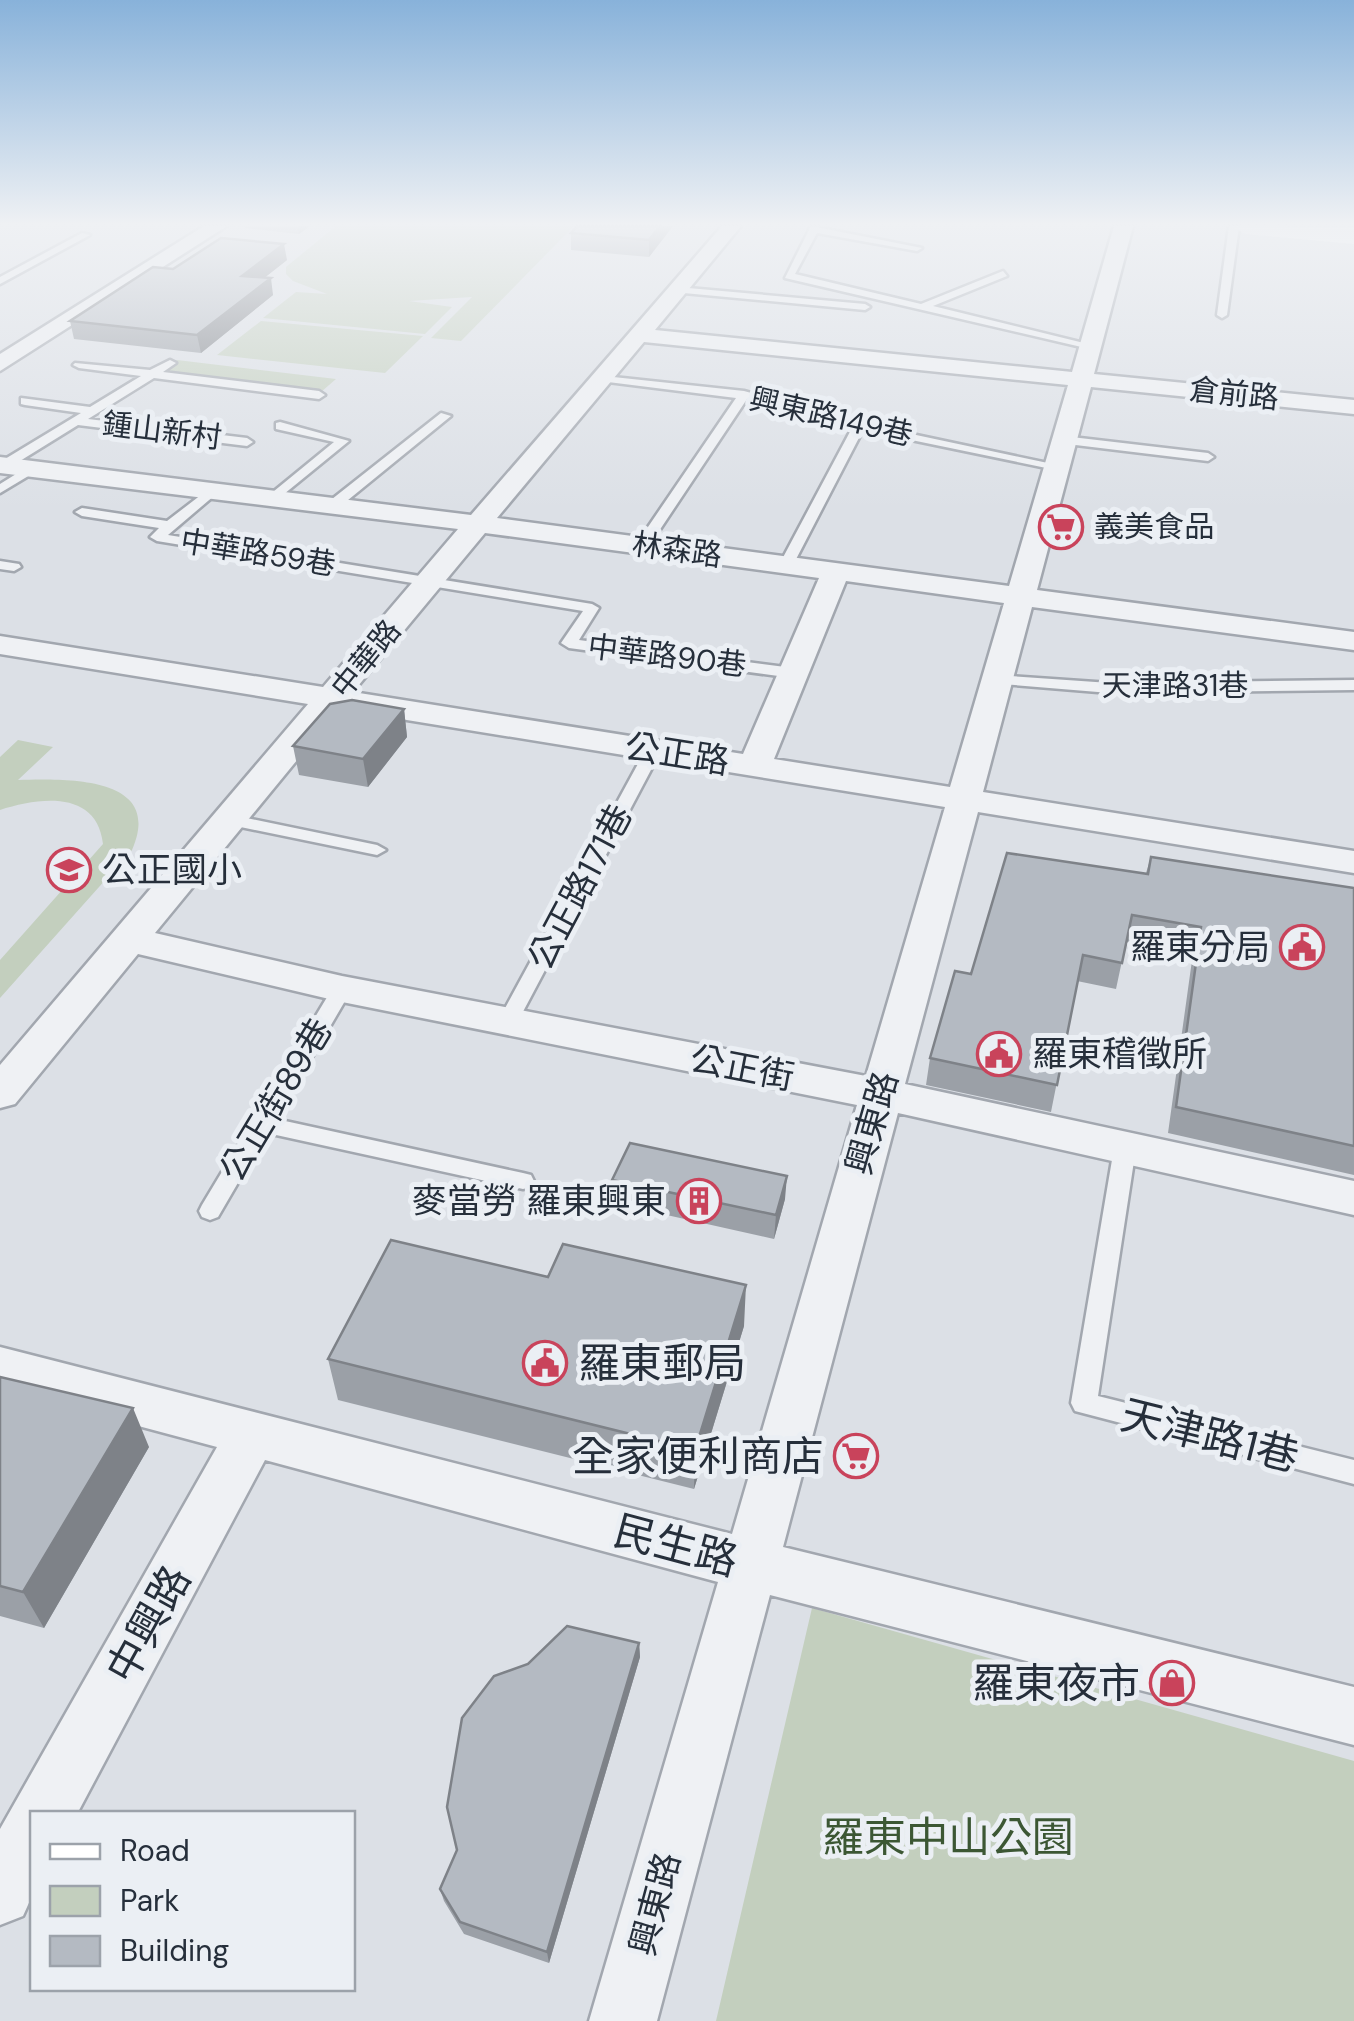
<svg xmlns="http://www.w3.org/2000/svg" width="1354" height="2021" font-family="'DM Sans','Noto Sans TC',sans-serif">
	<style>
		.green { fill: #c3cfbe }
		.lines { fill: none; stroke-linecap: round; stroke-linejoin: round }
		.lane-casing { stroke: #a2a7af; stroke-width: 5 }
		.street-casing { stroke: #a2a7af; stroke-width: 5 }
		.lane { fill: #eff1f4; fill-rule: evenodd }
		.street { fill: #eff1f4; fill-rule: evenodd }
		.secondary { fill: #fff; fill-rule: evenodd }
		.wall { fill: #9ba0a7 }
		.shaded-wall { fill: #7e8288 }
		.building { fill: #b4bac2; stroke: #7e8288; stroke-width: 2.5 }
		.labels { text-anchor: middle; stroke-width: 10; stroke-linejoin: round; paint-order: stroke }
		.far-street-label { font-size: 30px; fill: #262f3b; stroke: #ebeff4 }
		.far-poi-label { font-size: 30px; fill: #262f3b; stroke: #ebeff4; text-anchor: start }
		.street-label { font-size: 35px; fill: #262f3b; stroke: #ebeff4 }
		.poi-label { font-size: 35px; fill: #262f3b; stroke: #ebeff4; text-anchor: start }
		.near-poi-label { font-size: 42px; fill: #262f3b; stroke: #ebeff4; text-anchor: end }
		.near-street-label { font-size: 42px; fill: #262f3b; stroke: #ebeff4 }
		.near-park-label { font-size: 42px; fill: #3c5734; stroke: #ebeff4 }
	</style>
	<rect width="100%" height="100%" fill="#dce0e6"/>
	<path class="green" d="M336,226H574L461,341L431,338L472,297L409,301L452,307L425,334L263,318L296,292L327,294L293,281L286,274V267Z
		M261,321L423,336L385,373L217,355Z
		M177,360L336,379L321,392L160,373Z
		M18,740L53,747L18,780C64,779 165,775 132,850L0,998V960L103,844C97,790 40,797 0,810V757Z
		M812,1608L1354,1761V2021H716Z"/>
	<g class="lines">
		<defs>
			<path id="lane" d="M811,226L922,248L917,251L817,233L795,274L921,304L1003,271L1007,276L933,306L1096,346L1090,349L785,278Z
				M1229,226H1239L1227,315L1222,318L1217,315Z
				M82,233L90,235L0,284V277Z
				M677,287L865,304L870,307L865,310L673,292Z
				M170,360L176,363L163,372L319,391L325,395L319,399L154,378L88,419L247,438L253,442L247,446L78,425L7,469H0V462L81,413L25,405L21,404V398L90,407L141,376L79,368L73,365L75,363L150,370Z
				M604,376L744,391L860,423L1062,466L1056,470L863,430L793,565L786,569L779,565L852,428L747,399L647,549L642,550L635,546L736,398L600,381L598,379Z
				M441,413L451,416L337,509H327V503Z
				M280,422L349,441L273,503L266,499L268,496L334,442L276,429V423Z
				M1063,436L1208,453L1214,457L1208,461L1059,443V437Z
				M29,466L40,469L0,493V484Z
				M210,488L217,492L215,495L168,535L592,604L599,608L579,640L793,668L801,673L793,678L569,648L561,643L583,611L157,541L150,537L159,528L82,516L75,512L82,508L167,521Z
				M0,561L19,564L21,567L14,571L0,569Z
				M996,675L1110,683L1354,680V690L1110,693L990,683L988,680Z
				M653,746L661,751L517,1023L507,1030L500,1028L497,1023L645,751Z
				M232,815L377,845L386,850L377,855L226,824L223,820L226,816Z
				M342,982L352,989L276,1119L523,1173L531,1175L534,1181L531,1187L523,1189L267,1133L218,1217L210,1220L202,1217L199,1211L202,1205L335,984Z
				M1125,1140L1133,1142L1136,1148L1098,1396L1354,1460V1484L1075,1411L1071,1403L1114,1148L1117,1142Z"/>
			<path id="street" d="M204,226H227L0,371V354Z
				M722,226H741L655,330L1072,372L1114,226H1133L1094,374L1354,400V414L1091,387L1037,590L1354,632V650L1032,607L983,792L1354,851V873L978,812L905,1084L1354,1181V1215L898,1113L783,1547L1354,1687V1745L770,1595L657,2021H589L718,1582L265,1460L77,1814H32V1896L23,1916L0,1925V1829L217,1447L0,1389V1347L732,1534L857,1105L342,1002L138,954L15,1104L0,1108V1065L308,704L0,654V636L323,687L458,529L0,473V457L471,515ZM644,342L1068,385L1009,586L497,518ZM485,533L819,578L743,754L353,692ZM846,581L1004,603L950,787L774,759ZM339,709L945,807L866,1076L342,976L155,933Z"/>
		</defs>
		<use href="#lane" class="lane-casing"/>
		<use href="#street" class="street-casing"/>
		<use href="#lane" class="lane"/>
		<use href="#street" class="street"/>
		<path class="secondary" d="M1232,226L1354,228V244L1245,234Z"/>
	</g>
	<path class="wall" d="M244,226H310L299,234L245,228Z
		M673,226L649,257L571,250V233Z
		M287,260L264,278L273,295L201,353L74,339L70,321L173,269Z
		M404,709L407,737L368,787L299,775L293,746Z
		M1151,857L1354,888V1175L1168,1133L1193,953L1126,942L1116,989L1077,981L1051,1112L926,1085L930,1058L1146,873Z
		M612,1180L785,1199L774,1239L613,1203Z
		M744,1326L694,1489L338,1400L328,1359Z
		M0,1377L149,1447L44,1628L0,1616Z
		M639,1643L640,1657L549,1963L464,1934L444,1901L440,1889Z"/>
	<path class="shaded-wall" d="M298,226H310L299,234Z
		M660,226H673L649,257V240Z
		M284,244L287,260L245,293L242,276Z
		M271,278L273,295L201,353L197,335Z
		M404,709L407,737L368,787L363,759Z
		M787,1176L785,1199L774,1239L776,1215Z
		M746,1285L744,1326L694,1489L695,1450Z
		M133,1408L149,1447L44,1628L23,1592Z
		M639,1643L640,1657L549,1963L547,1952Z"/>
	<path class="building" d="M577,226H660L649,240L571,233Z
		M221,238L284,244L242,276L271,278L197,335L70,321L153,267L173,269Z
		M352,700L404,709L363,759L293,746L330,704Z
		M1007,853L1148,874L1151,857L1354,888V1146L1176,1107L1201,927L1132,915L1122,963L1083,955L1057,1085L930,1058L955,971L971,974Z
		M630,1143L787,1176L776,1215L612,1180Z
		M391,1240L548,1277L563,1244L746,1285L695,1450L328,1359Z
		M0,1377L133,1408L23,1592L0,1586Z
		M567,1626L639,1643L547,1952L460,1922L440,1889L457,1850L447,1807L462,1718L494,1676L528,1664Z"/>
	<linearGradient id="sky" x2="0" y2="1"><stop stop-color="#88b2da"/><stop offset="0.44" stop-color="#eff1f4"/><stop offset="1" stop-color="#eff1f4" stop-opacity="0"/></linearGradient>
	<rect width="1354" height="509" fill="url(#sky)"/>
	<defs>
		<symbol id="supermarket-ring" viewBox="-11 -11 22 22"><circle r="9.5" fill="#ebeff4" stroke="#c9435b" stroke-width="1.5"/><path d="M-6-5.5h2.5l.6 2H6L4.5 2H-2.5L-4.4-4H-6ZM-1.5 3.2a1.3 1.3 0 1 0 .1 0ZM3 3.2a1.3 1.3 0 1 0 .1 0Z" fill="#c9435b"/></symbol>
		<symbol id="school-ring" viewBox="-11 -11 22 22"><circle r="9.5" fill="#ebeff4" stroke="#c9435b" stroke-width="1.5"/><path d="M0-5L7-2L0 1L-7-2ZM-4 1L0 2.5L4 1V4Q0 6-4 4Z" fill="#c9435b"/></symbol>
		<symbol id="civic-ring" viewBox="-11 -11 22 22"><circle r="9.5" fill="#ebeff4" stroke="#c9435b" stroke-width="1.5"/><path d="M-.6-6.5H3V-4.5H.6V-3L4-1V1h2V6H-6V1h2V-1L-.6-3ZM-1.2 2.5V6h2.4V2.5Z" fill="#c9435b"/></symbol>
		<symbol id="building-ring" viewBox="-11 -11 22 22"><circle r="9.5" fill="#ebeff4" stroke="#c9435b" stroke-width="1.5"/><path d="M-4-6H4V6H1V3H-1V6H-4ZM-2.5-4.3h1.7v1.8h-1.7ZM.8-4.3h1.7v1.8H.8ZM-2.5-1h1.7V.8h-1.7ZM.8-1h1.7V.8H.8Z" fill="#c9435b"/></symbol>
		<symbol id="shop-ring" viewBox="-11 -11 22 22"><circle r="9.5" fill="#ebeff4" stroke="#c9435b" stroke-width="1.5"/><path d="M-5-2.5h2.3a2.7 3.5 0 0 1 5.4 0H5L5.5 6h-11ZM-1.5-2.5h3a1.5 2.3 0 0 0-3 0Z" fill="#c9435b"/></symbol>
	</defs>
	<g fill-rule="evenodd">
		<use href="#supermarket-ring" x="1036" y="502" width="50" height="50"/>
		<use href="#school-ring" x="44" y="845" width="50" height="50"/>
		<use href="#civic-ring" x="1277" y="922" width="50" height="50"/>
		<use href="#civic-ring" x="974" y="1029" width="50" height="50"/>
		<use href="#building-ring" x="674" y="1176" width="50" height="50"/>
		<use href="#civic-ring" x="520" y="1338" width="50" height="50"/>
		<use href="#supermarket-ring" x="831" y="1431" width="50" height="50"/>
		<use href="#shop-ring" x="1147" y="1658" width="50" height="50"/>
	</g>
	<g class="labels">
		<g class="far-street-label">
			<text transform="translate(1234 394) rotate(6)" y="10">倉前路</text>
			<text transform="translate(831 417) rotate(13)" y="10">興東路149巷</text>
			<text transform="translate(162 431) rotate(7)" y="10">鍾山新村</text>
			<text transform="translate(677 550) rotate(8)" y="10">林森路</text>
			<text transform="translate(258 553) rotate(9)" y="10">中華路59巷</text>
			<text transform="translate(667 656) rotate(7)" y="10">中華路90巷</text>
			<text transform="translate(366 659) rotate(-51)" y="10">中華路</text>
			<text x="1175" y="696">天津路31巷</text>
		</g>
		<g class="far-poi-label">
			<text x="1094" y="537">義美食品</text>
		</g>
		<g class="street-label">
			<text transform="translate(677 754) rotate(9)" y="12">公正路</text>
			<text transform="translate(580 887) rotate(-62)" y="12">公正路171巷</text>
			<text transform="translate(742 1068) rotate(11)" y="12">公正街</text>
			<text transform="translate(276 1100) rotate(-59)" y="12">公正街89巷</text>
			<text transform="translate(872 1123) rotate(-74)" y="12">興東路</text>
			<text transform="translate(655 1904) rotate(-75)" y="12">興東路</text>
		</g>
		<g class="poi-label">
			<text x="102" y="882">公正國小</text>
			<text x="1270" y="959" text-anchor="end">羅東分局</text>
			<text x="1032" y="1066">羅東稽徵所</text>
			<text x="666" y="1213" text-anchor="end">麥當勞 羅東興東</text>
		</g>
		<g class="near-poi-label">
			<text x="578" y="1378" text-anchor="start">羅東郵局</text>
			<text x="824" y="1471">全家便利商店</text>
			<text x="1140" y="1698">羅東夜市</text>
		</g>
		<g class="near-street-label">
			<text transform="translate(1210 1435) rotate(14)" y="15">天津路1巷</text>
			<text transform="translate(676 1545) rotate(15)" y="15">民生路</text>
			<text transform="translate(148 1624) rotate(-61)" y="15">中興路</text>
		</g>
		<g class="near-park-label">
			<text x="948" y="1852">羅東中山公園</text>
		</g>
	</g>
	<rect x="30" y="1811" width="325" height="180" fill="#ebeff4" stroke="#9ca2aa" stroke-width="2.5"/>
	<rect x="50" y="1844" width="50" height="15" fill="#ffffff" stroke="#9ca2aa" stroke-width="2.5"/>
	<text x="120" y="1861" font-size="30" fill="#262f3b">Road</text>
	<rect x="50" y="1886" width="50" height="30" fill="#c3cfbe" stroke="#9ca2aa" stroke-width="2.5"/>
	<text x="120" y="1911" font-size="30" fill="#262f3b">Park</text>
	<rect x="50" y="1936" width="50" height="30" fill="#b4bac2" stroke="#9ca2aa" stroke-width="2.5"/>
	<text x="120" y="1961" font-size="30" fill="#262f3b">Building</text>
</svg>
